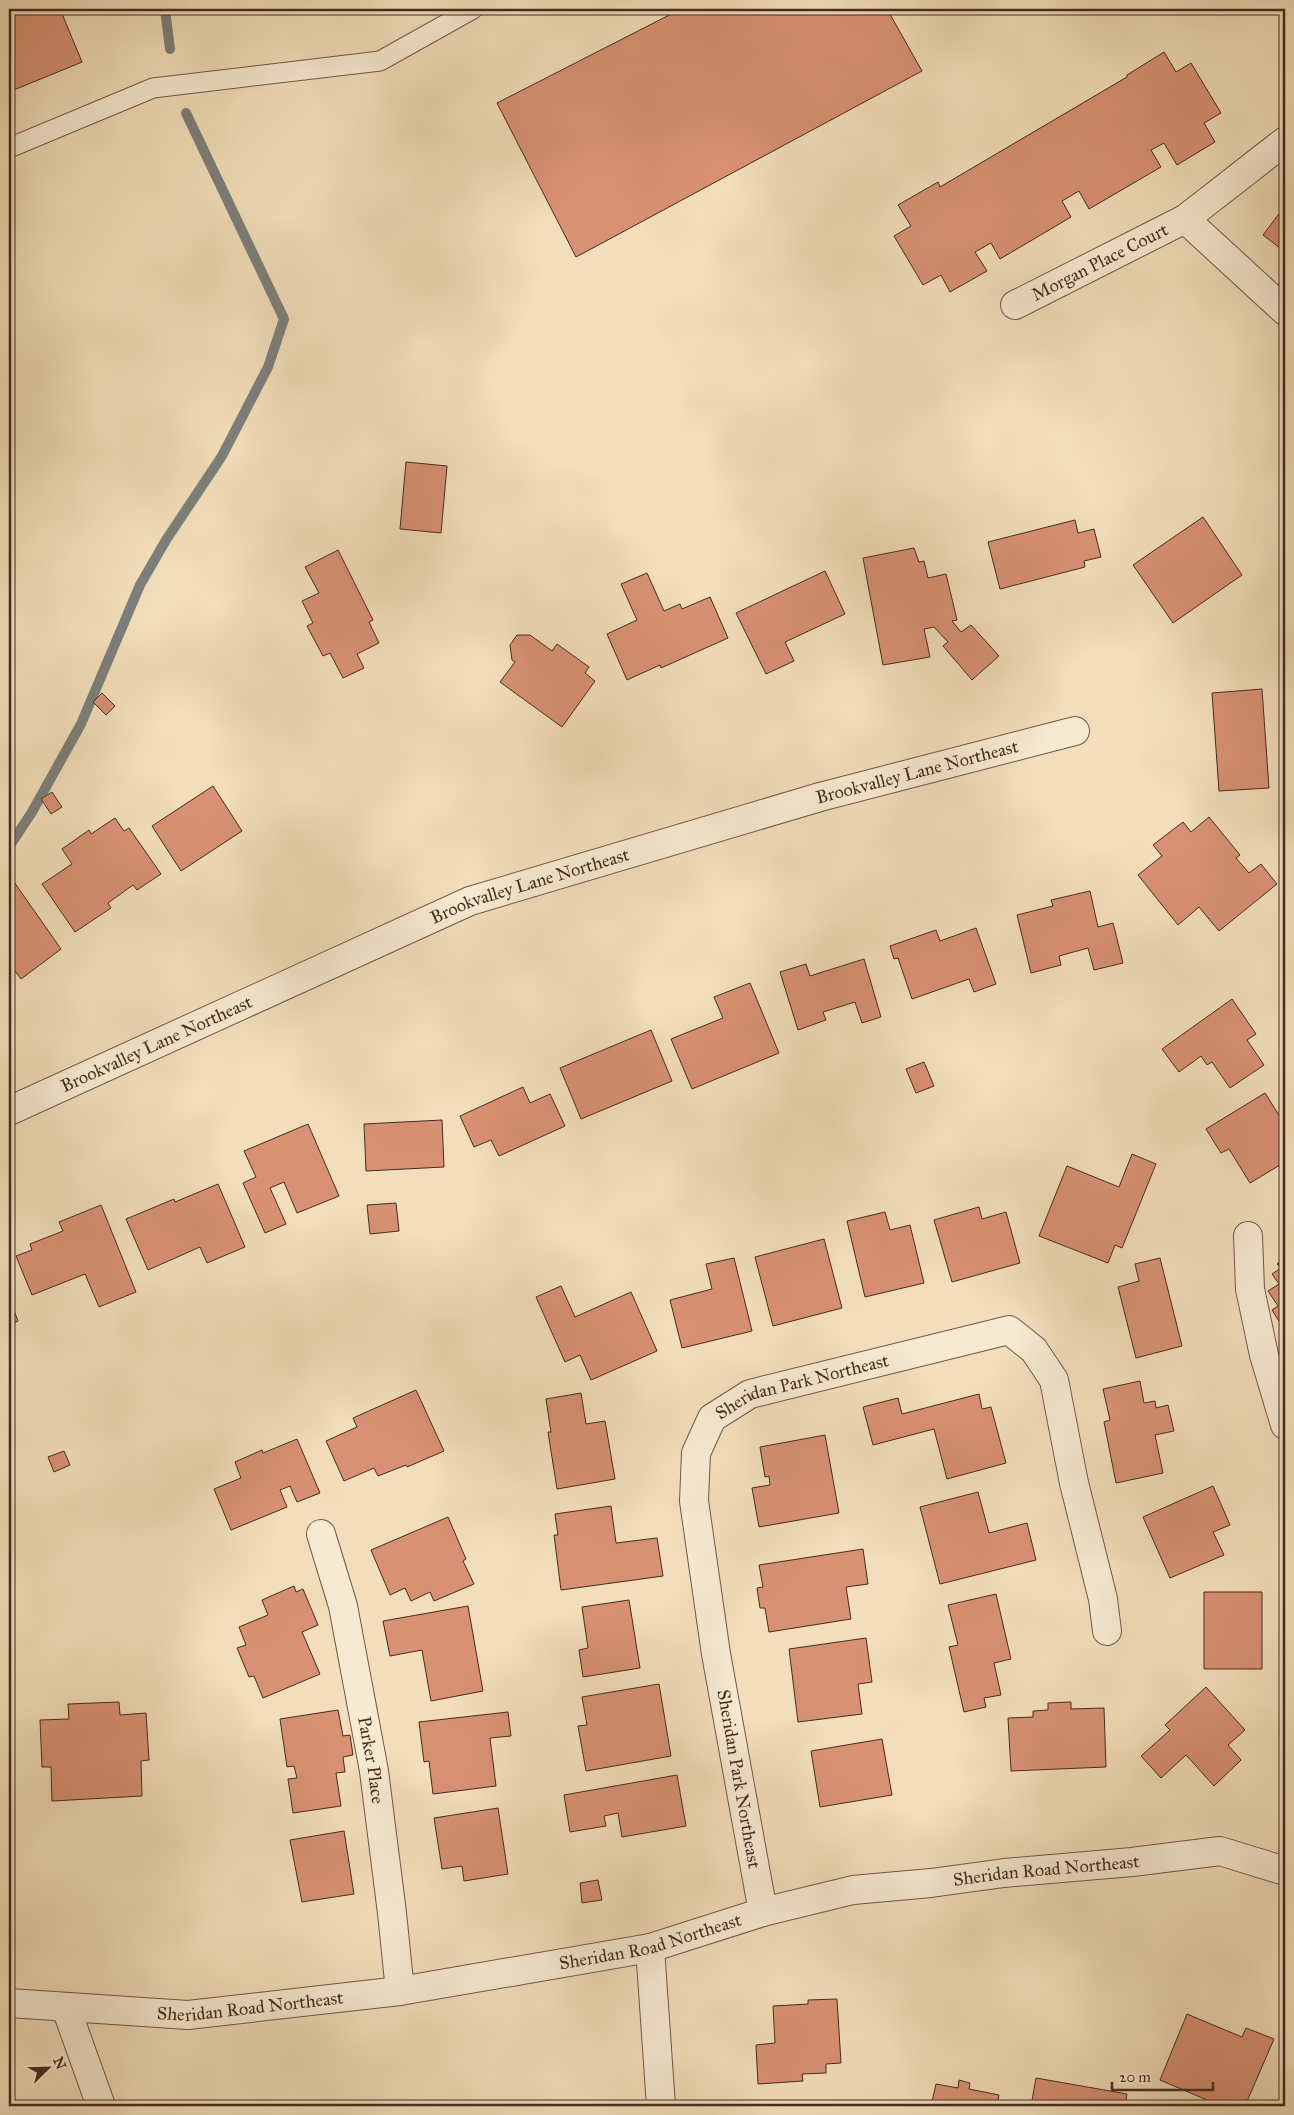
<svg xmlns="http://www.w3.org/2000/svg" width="1294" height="2115" font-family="'IM FELL Great Primer',serif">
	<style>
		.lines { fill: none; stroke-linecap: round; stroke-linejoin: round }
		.stream { stroke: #7c807c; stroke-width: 10 }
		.building { fill: #d89173; stroke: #472a20 }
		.service-casing { stroke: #725746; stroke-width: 21 }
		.minor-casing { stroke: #725746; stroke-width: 30 }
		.service { stroke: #f7ead2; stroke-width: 19 }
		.minor { stroke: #f7ead2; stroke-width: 28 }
		.labels { text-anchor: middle; stroke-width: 4.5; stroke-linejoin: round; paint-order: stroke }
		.street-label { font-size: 18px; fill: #472a20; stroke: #f7ead2 }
	</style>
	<rect width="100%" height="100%" fill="#f2deba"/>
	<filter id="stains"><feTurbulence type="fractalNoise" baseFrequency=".004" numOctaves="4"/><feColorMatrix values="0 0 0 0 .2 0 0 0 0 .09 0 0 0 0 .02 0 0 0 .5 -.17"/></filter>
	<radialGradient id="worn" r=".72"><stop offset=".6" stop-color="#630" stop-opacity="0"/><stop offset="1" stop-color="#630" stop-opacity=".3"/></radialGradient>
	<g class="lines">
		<path class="stream" d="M165,9L170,49
			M9,847L32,812L81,724L140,585L166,540L222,456L268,367L284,319L186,113"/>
	</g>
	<path class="building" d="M9,9H60L82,62L9,92Z
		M681,9H887L922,71L576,257L497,103Z
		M1164,52L1176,72L1191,63L1221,113L1204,123L1215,142L1177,165L1164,143L1151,150L1161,167L1089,209L1079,191L1062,201L1071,217L1000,259L991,243L975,252L987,271L950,292L941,275L923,285L894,236L911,226L898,205L938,182L940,187L1127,77V75Z
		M1285,206V252L1263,235Z
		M406,462L447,466L441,533L400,529Z
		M1203,517L1242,575L1173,623L1133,565Z
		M1075,520L1078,533L1094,529L1101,557L1084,561L1085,567L1000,589L988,542Z
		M914,548L919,562L924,561L928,578L946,574L957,620L952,621L961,632L971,625L999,656L972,680L943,646L948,642L934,627L924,629L930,657L883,665L863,558Z
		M338,550L373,620L369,622L379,643L357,654L364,668L343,678L330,653L323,656L307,626L313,623L302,601L319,593L305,567Z
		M825,571L845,614L785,642L794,661L766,674L736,613Z
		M647,573L664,611L680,604L682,609L710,597L728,638L661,668L660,665L627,680L607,634L637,620L621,584Z
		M517,635H530L552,651L557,644L589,667L585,673L595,681L562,727L500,682L515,662L512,660L510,645Z
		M1262,689L1269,788L1219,791L1212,693Z
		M102,693L115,706L106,715L93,702Z
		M213,786L242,831L181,871L152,826Z
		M52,792L62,807L51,814L41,799Z
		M1209,817L1240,855L1236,858L1249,873L1261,864L1277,884L1219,931L1199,907L1178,925L1138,875L1162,856L1153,845L1183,822L1191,832Z
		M115,818L124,831L129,828L161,874L137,890L133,885L108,903L111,908L75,932L42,884L72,864L62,849L89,830L91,834Z
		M14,882L61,949L21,979L9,963V886Z
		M1090,891L1098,927L1113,923L1123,963L1094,970L1088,948L1059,956L1061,965L1031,973L1017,915L1053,906L1051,900Z
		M976,928L996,984L974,992L969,979L912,999L898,958L894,959L890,946L936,930L940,941Z
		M864,959L881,1017L862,1023L855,1002L823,1012L826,1020L798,1030L780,972L806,964L810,976Z
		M750,983L779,1053L692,1089L671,1039L723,1018L714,997Z
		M1232,999L1256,1034L1247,1040L1264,1065L1230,1088L1212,1062L1207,1065L1201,1056L1179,1072L1162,1049Z
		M651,1030L672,1081L581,1119L560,1068Z
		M924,1062L934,1086L916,1093L906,1069Z
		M523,1087L530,1103L550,1094L565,1126L499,1156L491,1140L474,1147L460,1116Z
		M1265,1093L1285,1125L1280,1128L1285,1136V1162L1250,1183L1229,1149L1221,1153L1206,1129Z
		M442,1120L444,1167L366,1171L364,1124Z
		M308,1124L339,1196L297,1213L284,1182L270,1188L286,1224L265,1233L243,1183L256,1177L244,1151Z
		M1132,1154L1156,1164L1122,1248L1115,1245L1108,1263L1039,1236L1067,1166L1119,1187Z
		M218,1184L245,1247L207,1263L200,1247L148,1270L126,1219L174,1199L175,1202Z
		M396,1203L399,1231L370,1234L367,1205Z
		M101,1205L136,1292L99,1307L85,1274L32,1295L16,1256L32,1250L30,1244L63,1231L59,1222Z
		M979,1207L982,1219L1006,1212L1020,1263L952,1282L934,1220Z
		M885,1212L890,1230L910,1225L924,1283L865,1297L847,1221Z
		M824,1239L842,1308L773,1326L755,1257Z
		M734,1258L752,1331L682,1348L670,1300L712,1289L706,1264Z
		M1160,1258L1182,1346L1136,1358L1118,1287L1139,1281L1135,1264Z
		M1285,1258V1331L1272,1310L1278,1306L1268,1291L1279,1284L1272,1274L1281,1268L1277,1264Z
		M561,1286L575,1317L631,1292L657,1351L591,1380L580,1355L565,1362L536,1297Z
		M9,1297L18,1321L9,1325Z
		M1140,1381L1144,1403L1155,1401L1156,1408L1168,1405L1174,1431L1155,1435L1163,1473L1116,1483L1104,1422L1110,1420L1103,1389Z
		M416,1390L444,1451L407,1467L406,1465L378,1476L374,1468L344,1481L326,1441L357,1427L353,1418Z
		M581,1393L586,1424L605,1421L615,1479L557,1489L548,1432H551L546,1399Z
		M979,1394L982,1409L991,1407L1006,1463L947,1479L934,1429L873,1445L863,1407L898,1398L902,1414Z
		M825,1435L839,1513L759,1527L752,1488L770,1485L769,1476L765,1477L760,1447Z
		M297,1439L320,1493L297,1502L290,1486L280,1490L287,1507L231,1530L214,1489L241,1478L235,1462L262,1450L263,1453Z
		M64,1451L70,1465L54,1472L48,1457Z
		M1213,1486L1230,1525L1213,1532L1224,1555L1170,1578L1143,1517Z
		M978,1492L989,1533L1027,1523L1036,1560L940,1584L920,1507Z
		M611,1506L616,1543L657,1538L663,1576L561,1590L554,1535H558L555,1514Z
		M448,1517L466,1559L463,1561L474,1584L434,1601L430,1592L411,1601L405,1588L390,1595L371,1550Z
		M863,1549L868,1584L846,1587L851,1619L769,1632L765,1608H760L757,1588L763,1587L759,1565Z
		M294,1586L296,1592L303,1589L318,1625L302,1632L320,1674L263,1698L254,1676L249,1677L237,1648L246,1645L239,1627L268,1615L262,1600Z
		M1204,1592H1262V1669H1204Z
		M996,1594L1011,1659L994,1663L1001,1695L984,1698L986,1707L964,1712L949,1647L958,1645L948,1605Z
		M629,1600L640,1668L583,1677L579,1650L588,1648L582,1607Z
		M468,1606L483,1691L431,1701L422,1650L390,1656L383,1621Z
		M866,1638L872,1682L858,1684L862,1714L798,1722L789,1649Z
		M659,1684L671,1756L586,1771L578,1726L587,1725L582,1697Z
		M1206,1687L1245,1730L1228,1745L1241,1760L1214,1786L1186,1755L1161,1778L1141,1756L1170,1730L1165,1725Z
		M119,1702L120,1715L146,1713L149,1760L141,1761L142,1796L52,1801L51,1767H42L40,1720L69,1719L68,1704Z
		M1071,1702V1709L1104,1708L1106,1767L1011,1771L1008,1718L1033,1717V1711L1048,1710V1703Z
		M338,1710L343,1736L350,1735L353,1755L343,1757L345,1772L336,1773L341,1806L293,1813L288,1779L297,1778L294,1766L287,1767L280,1719Z
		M508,1712L511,1736L490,1738L496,1786L433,1794L429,1761L424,1762L419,1722Z
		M882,1739L892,1795L820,1807L811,1751Z
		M677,1775L686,1826L622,1837L618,1813L604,1816L606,1826L570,1832L564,1795Z
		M498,1808L508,1874L464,1881L462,1866L442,1869L434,1818Z
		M344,1831L354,1894L302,1902L290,1840Z
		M598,1880L602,1900L582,1903L580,1883Z
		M837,1999L841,2063L826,2064V2073L802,2074L803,2081L758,2084L756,2045L775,2043L773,2006L808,2004V2000Z
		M1187,2014L1242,2037L1246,2028L1274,2039L1245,2106H1221L1160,2080Z
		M1036,2078L1127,2094L1125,2106H1031Z
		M959,2080L970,2083L969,2089L999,2095L997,2106H931L936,2084L958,2088Z
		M1285,2094V2106H1277Z"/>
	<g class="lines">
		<defs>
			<path id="service" d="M9,148L153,88L380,61L473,9"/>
			<g id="minor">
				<path d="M1185,219L1285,311"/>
				<path id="s1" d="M1015,305L1185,219L1285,141"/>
				<path id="s2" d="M9,1111L470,901L820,797L1075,731"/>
				<path d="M1248,1236L1250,1289L1264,1355L1285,1425"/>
				<path id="s3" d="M321,1534L343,1606L374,1771L392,1913L400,1991"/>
				<path id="s4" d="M763,1912L716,1654L694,1501L696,1453L712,1418L750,1394L1009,1330L1034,1350L1054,1380L1074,1483L1103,1599L1107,1631"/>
				<path d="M650,1948L661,2106"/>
				<path id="s5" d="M9,2003L188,2015L400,1991L650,1948L763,1912L853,1890L931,1883L1004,1873L1132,1862L1220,1851L1285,1871"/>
				<path d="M66,2008L101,2106"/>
			</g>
		</defs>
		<use href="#service" class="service-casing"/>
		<use href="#minor" class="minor-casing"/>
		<use href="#service" class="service"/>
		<use href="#minor" class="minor"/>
	</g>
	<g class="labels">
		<g class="street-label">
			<text dy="6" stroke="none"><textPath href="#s1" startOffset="95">Morgan Place Court</textPath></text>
			<text dy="6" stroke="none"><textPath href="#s2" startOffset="972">Brookvalley Lane Northeast</textPath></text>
			<text dy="6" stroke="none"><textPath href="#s2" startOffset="568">Brookvalley Lane Northeast</textPath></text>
			<text dy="6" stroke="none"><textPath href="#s2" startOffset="162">Brookvalley Lane Northeast</textPath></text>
			<text dy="6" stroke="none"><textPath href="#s4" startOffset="600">Sheridan Park Northeast</textPath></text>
			<text dy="6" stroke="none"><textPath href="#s3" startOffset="232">Parker Place</textPath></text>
			<text transform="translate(739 1779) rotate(80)" y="6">Sheridan Park Northeast</text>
			<text dy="6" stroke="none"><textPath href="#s5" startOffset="1052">Sheridan Road Northeast</textPath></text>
			<text dy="6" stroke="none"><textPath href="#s5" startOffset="648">Sheridan Road Northeast</textPath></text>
			<text dy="6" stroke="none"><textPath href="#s5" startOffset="242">Sheridan Road Northeast</textPath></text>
		</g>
	</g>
	<rect width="1294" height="2115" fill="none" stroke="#f2deba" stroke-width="30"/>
	<rect x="10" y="10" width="1274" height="2095" fill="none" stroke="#472a20" stroke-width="2.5"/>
	<rect x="15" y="15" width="1264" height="2085" fill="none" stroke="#472a20"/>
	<g transform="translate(48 2068) rotate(67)" stroke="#f7ead2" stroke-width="4" paint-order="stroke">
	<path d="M0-4L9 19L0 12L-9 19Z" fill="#472a20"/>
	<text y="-8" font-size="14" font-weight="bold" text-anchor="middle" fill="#472a20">N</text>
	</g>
	<path d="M1112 2082v8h101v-8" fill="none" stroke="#472a20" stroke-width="2.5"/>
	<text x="1119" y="2082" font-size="15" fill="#472a20" stroke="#f7ead2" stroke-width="4" paint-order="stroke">20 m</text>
	<rect width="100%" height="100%" filter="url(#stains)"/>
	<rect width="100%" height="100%" fill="url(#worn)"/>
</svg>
